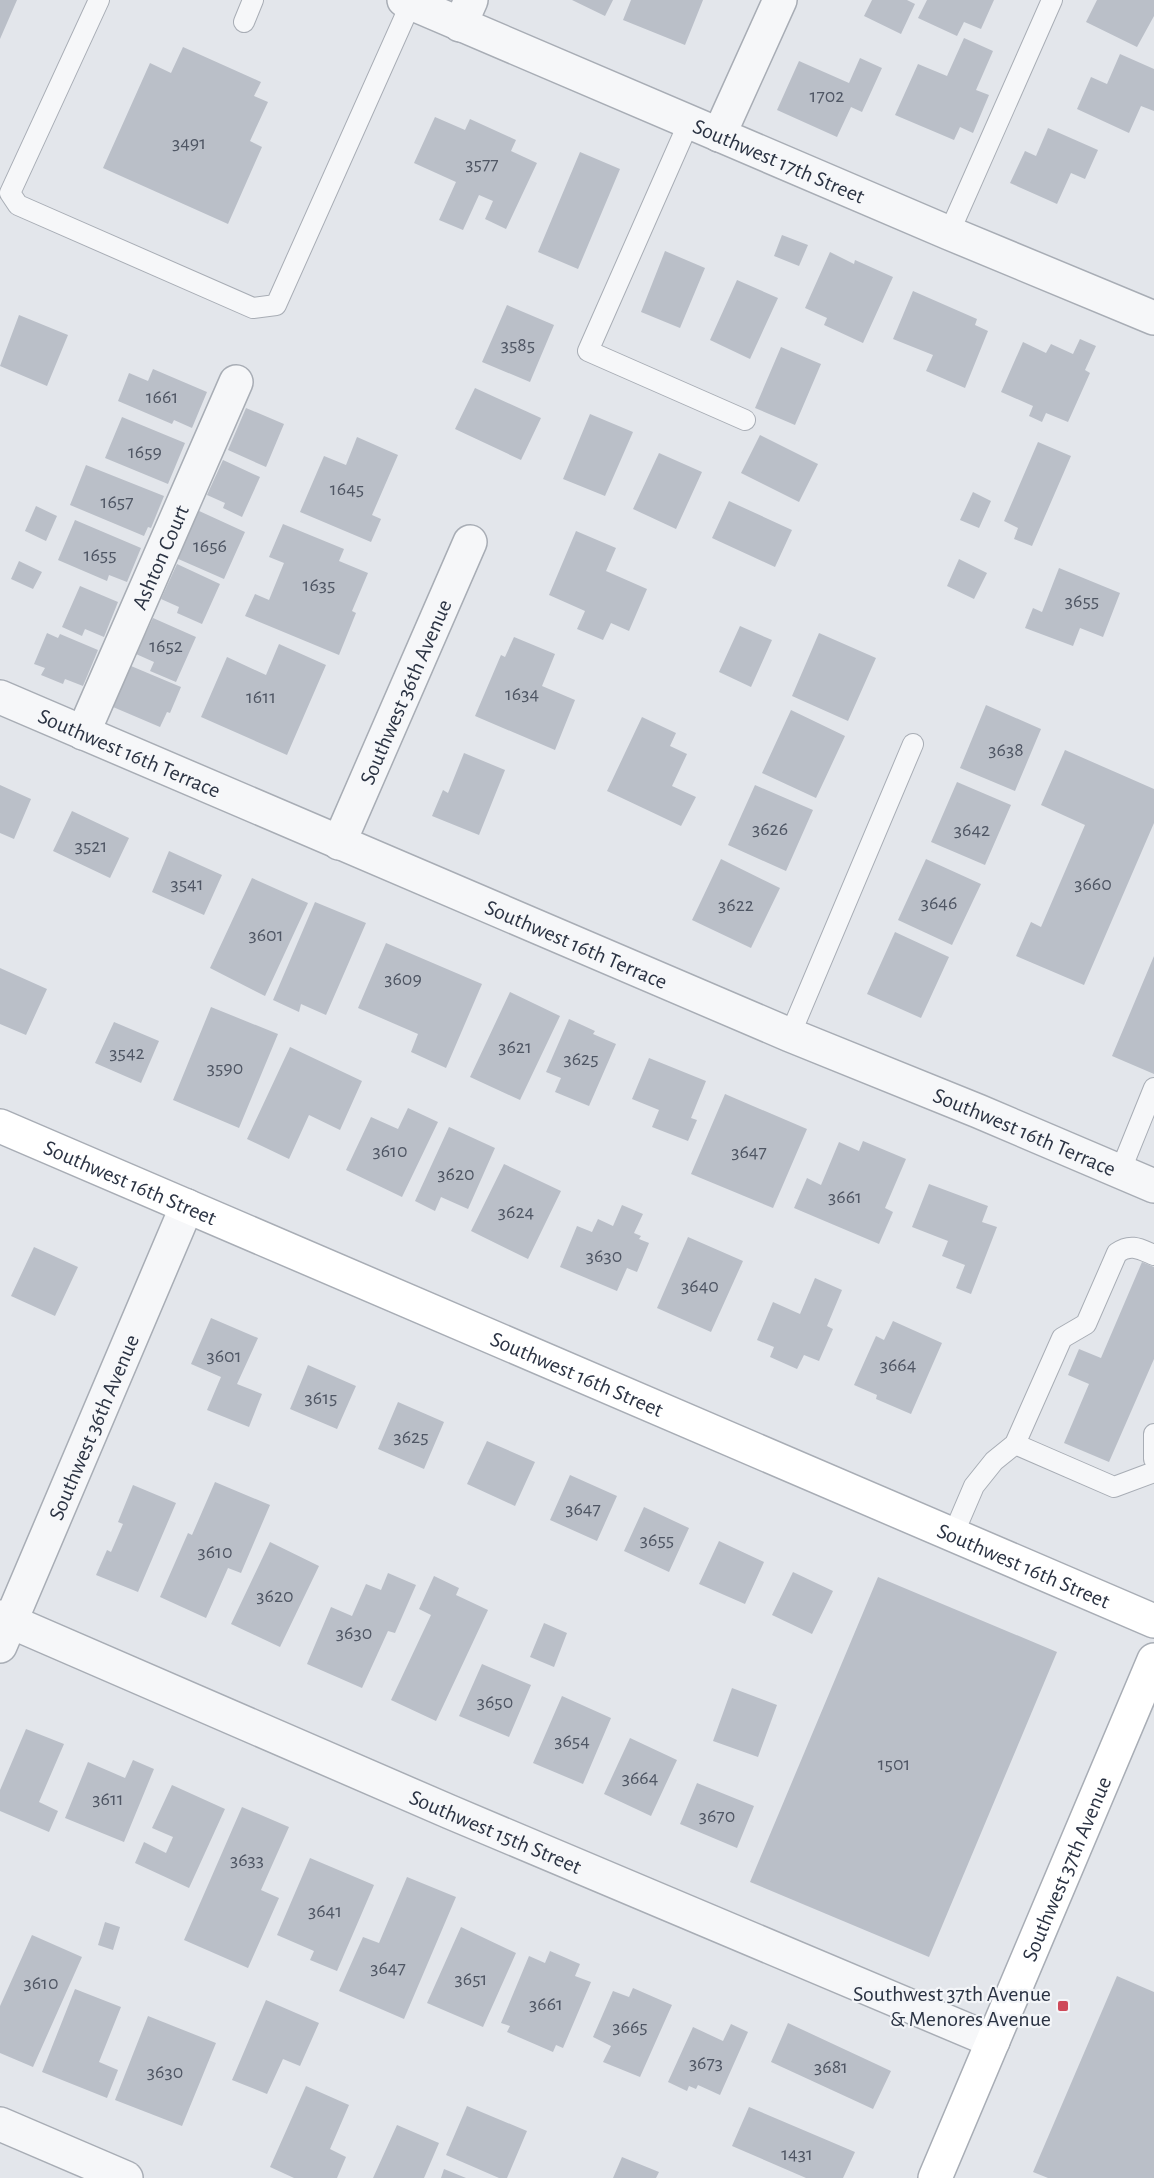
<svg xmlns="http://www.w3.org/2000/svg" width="1154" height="2178" font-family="'Alegreya Sans',sans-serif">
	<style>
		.building { fill: #babfc8 }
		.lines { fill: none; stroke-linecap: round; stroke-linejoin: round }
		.lane-casing { stroke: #a8adb5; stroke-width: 22 }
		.street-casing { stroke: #a8adb5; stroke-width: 36 }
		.secondary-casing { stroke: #a8adb5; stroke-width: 36 }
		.lane { stroke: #f6f7f9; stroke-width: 20 }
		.street { stroke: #f6f7f9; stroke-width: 33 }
		.secondary { stroke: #fff; stroke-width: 33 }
		.poi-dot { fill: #ce4a5a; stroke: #f3f5f8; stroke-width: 2 }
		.labels { text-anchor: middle; stroke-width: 4.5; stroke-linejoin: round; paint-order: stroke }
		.number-label { font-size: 20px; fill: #4f5664 }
		.street-label { font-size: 22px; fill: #2b3343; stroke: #f3f5f8 }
		.poi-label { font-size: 22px; fill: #2b3343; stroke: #f3f5f8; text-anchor: end }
	</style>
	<rect width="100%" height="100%" fill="#e3e6eb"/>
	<path class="building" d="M0,0H17L0,39Z
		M572,0H613L605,16Z
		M631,0H703L685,45L623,20Z
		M872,0H907L915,4L901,34L864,16Z
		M927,0H994L981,29L964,22L957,36L918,18Z
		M1097,0H1154V16L1137,47L1086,22Z
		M964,38L993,51L976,90L989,95L973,133L960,127L954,140L895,115L918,64L947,76Z
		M183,47L261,82L254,96L268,102L250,141L262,147L228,224L103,168L150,63L171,73Z
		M1120,54L1154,69V111L1141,106L1129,133L1077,109L1091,77L1107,84Z
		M860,58L882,68L862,112L851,107L837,137L777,110L799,61L849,83Z
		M435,117L465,130L470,119L516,140L511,151L537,163L506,229L485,219L493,201L479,195L463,230L439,220L456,182L414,163Z
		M1048,128L1098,150L1085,179L1071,173L1057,204L1010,183L1025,151L1036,156Z
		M580,152L620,169L578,269L538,252Z
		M782,235L808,245L799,266L774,256Z
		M665,251L705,268L680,328L641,312Z
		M830,252L854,264L855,260L893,277L863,343L824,325L827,318L805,308Z
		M737,280L778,298L750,359L710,340Z
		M913,291L977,319L975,325L988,331L965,388L926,371L933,355L893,339Z
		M507,305L554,325L530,382L482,362Z
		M19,315L68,335L47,386L0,366Z
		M1080,339L1096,346L1085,370L1090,373L1068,422L1046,413L1042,422L1029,416L1033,406L1001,392L1023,342L1046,353L1051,344L1073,354Z
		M781,347L821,364L795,425L755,408Z
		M153,369L207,392L192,428L174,420L172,424L118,401L129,373L148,381Z
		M475,388L541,418L521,460L455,429Z
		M246,408L284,424L266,467L228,450Z
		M590,414L633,432L605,496L563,479Z
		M122,417L185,443L168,484L105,458Z
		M760,435L818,464L799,502L741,473Z
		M357,437L398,455L372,515L381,519L371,542L300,512L324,456L346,465Z
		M1038,442L1071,456L1032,546L1014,539L1018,528L1004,521Z
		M659,453L702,472L676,529L633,509Z
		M223,460L260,477L242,517L223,508L225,503L207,495Z
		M86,465L164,496L151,528L148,527L144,536L70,505Z
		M973,492L991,501L979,528L960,520Z
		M729,501L792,530L775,567L712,538Z
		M36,506L57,516L46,541L25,531Z
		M197,510L245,532L224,579L176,558Z
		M75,520L141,548L127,582L109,575L107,581L58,560Z
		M283,524L344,549L339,561L368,573L352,611L356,613L339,655L245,616L255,594L269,600L284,563L269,557Z
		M576,531L616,548L606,571L647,589L629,631L611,623L603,640L577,629L585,611L549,595Z
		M959,559L987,573L974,599L947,586Z
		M19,561L42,572L33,589L11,579Z
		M177,564L220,584L202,624L177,613L179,607L161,599Z
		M1059,568L1120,593L1103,637L1080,628L1073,646L1025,628L1033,608L1042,612Z
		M80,586L118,602L104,637L85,629L82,636L62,627Z
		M153,618L196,637L176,682L150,671L154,662L136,654Z
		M740,626L772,640L751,687L719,672Z
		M47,633L58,638L60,634L98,650L83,686L65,679L63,684L41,675L45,668L34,664Z
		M819,633L876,658L848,721L792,696Z
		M514,637L555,654L542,686L575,700L555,750L475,716L501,655L505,657Z
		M279,644L326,665L287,755L201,717L227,657L266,675Z
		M131,666L181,687L170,713L167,712L160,727L113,707Z
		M986,705L1041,729L1015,791L960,768Z
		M791,710L845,736L816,798L762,773Z
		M642,717L676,733L670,746L687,754L672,786L696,797L681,826L607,791Z
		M1065,750L1154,789V823L1084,985L1016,956L1031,922L1041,927L1085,825L1041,805Z
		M464,753L505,770L479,835L432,816L443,790L448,793Z
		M957,782L1011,805L985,865L931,842Z
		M0,785L31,799L14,839L0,833Z
		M755,785L813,810L786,871L728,845Z
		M72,811L129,838L110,878L53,851Z
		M169,851L222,875L204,915L152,892Z
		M721,859L780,888L751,948L692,920Z
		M926,859L981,884L952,945L898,920Z
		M252,878L308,903L265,996L210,968Z
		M315,902L366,923L326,1015L301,1004L299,1012L273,1000Z
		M895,932L949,957L921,1018L867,994Z
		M386,943L482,984L446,1068L411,1052L418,1034L358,1008Z
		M1154,956V1074L1112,1056Z
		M0,968L47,989L26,1035L0,1024Z
		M510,992L560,1016L520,1100L470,1077Z
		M211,1007L278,1034L239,1128L173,1100Z
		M569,1019L595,1031L593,1034L616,1044L589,1106L555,1092L561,1078L546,1072Z
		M114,1022L159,1041L141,1083L95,1063Z
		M290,1047L362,1081L340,1130L309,1115L289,1159L247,1139Z
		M649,1058L706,1081L691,1118L697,1120L688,1141L652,1127L659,1110L632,1099Z
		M725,1094L807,1129L773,1208L691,1174Z
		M408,1108L438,1122L402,1197L346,1170L371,1117L398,1129Z
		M449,1127L495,1148L468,1209L441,1197L435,1211L415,1201Z
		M863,1141L906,1159L885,1208L893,1212L879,1244L794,1208L807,1178L821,1185L839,1142L859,1151Z
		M504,1164L561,1191L528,1259L471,1231Z
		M929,1184L988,1206L982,1222L997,1227L971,1294L956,1288L965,1265L942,1256L948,1241L912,1227Z
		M622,1205L643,1214L634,1233L641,1236L639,1239L649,1243L637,1272L627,1268L617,1291L560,1267L577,1226L592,1232L598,1219L613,1226Z
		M688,1237L743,1261L711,1332L657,1308Z
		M34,1247L78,1267L55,1316L11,1296Z
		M1142,1262L1154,1267V1359L1109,1462L1064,1443L1089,1384L1068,1375L1079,1349L1101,1358Z
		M815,1278L842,1290L827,1326L833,1329L819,1361L804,1355L797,1369L770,1357L774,1347L757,1340L773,1302L800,1314Z
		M211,1318L258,1338L237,1384L262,1394L249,1427L207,1410L221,1377L191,1364Z
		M893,1321L942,1343L911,1414L876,1399L877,1395L854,1385L876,1336L884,1340Z
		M308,1365L356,1386L337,1429L290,1409Z
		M398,1402L444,1422L424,1469L378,1449Z
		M487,1441L535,1462L515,1506L467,1484Z
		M570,1475L617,1496L597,1541L550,1520Z
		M215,1482L270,1505L241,1573L228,1568L206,1618L160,1597L188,1533L192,1535Z
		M133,1485L176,1503L138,1592L96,1575L107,1550L111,1552L123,1524L118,1522Z
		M644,1507L689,1528L669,1572L624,1551Z
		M719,1541L764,1562L745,1604L699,1584Z
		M270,1542L319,1566L280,1647L231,1624Z
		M793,1572L833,1591L812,1634L772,1615Z
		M388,1573L416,1585L395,1633L388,1631L362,1688L307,1664L331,1607L352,1616L366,1584L381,1590Z
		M434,1576L459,1588L456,1595L488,1610L436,1721L391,1700L431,1615L419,1609Z
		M878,1577L1057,1652L929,1957L750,1882Z
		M544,1623L567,1633L554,1667L530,1657Z
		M482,1664L531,1685L509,1737L459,1716Z
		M732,1688L777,1705L758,1757L713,1741Z
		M562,1696L611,1718L583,1784L533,1763Z
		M26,1729L64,1744L39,1802L58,1811L49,1832L0,1811V1790Z
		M630,1738L677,1760L651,1816L604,1794Z
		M133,1760L154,1769L124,1842L65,1818L88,1762L125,1778Z
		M697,1783L754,1806L737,1848L680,1824Z
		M172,1785L225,1809L189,1888L135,1863L144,1842L166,1853L173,1837L152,1828Z
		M242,1807L289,1827L261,1890L279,1898L248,1968L184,1940Z
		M310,1858L374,1885L337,1971L310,1960L314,1951L277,1935Z
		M407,1877L456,1897L404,2019L339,1991L363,1937L379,1943Z
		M105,1922L120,1927L113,1950L98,1945Z
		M461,1927L516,1953L483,2027L427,2003Z
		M32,1935L82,1957L33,2067L0,2053V2006Z
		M550,1951L580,1964L575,1976L591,1982L563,2048L556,2045L553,2052L507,2032L510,2026L501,2023L529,1956L545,1963Z
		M1117,1976L1154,1992V2178H1048L1033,2172Z
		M633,1988L672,2005L640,2077L603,2062L611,2046L593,2037L613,1991L629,1997Z
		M75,1989L121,2007L99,2062L118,2070L107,2098L42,2072Z
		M266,2000L319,2023L300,2066L283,2059L267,2094L232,2080Z
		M148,2016L216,2043L182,2126L115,2100Z
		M788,2023L891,2071L873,2109L771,2062Z
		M731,2024L748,2032L720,2095L698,2085L696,2089L689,2086L687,2091L668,2082L693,2027L723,2041Z
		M306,2086L349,2105L330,2149L346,2157L337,2178H294L270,2167Z
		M467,2106L527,2131L507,2178H499L446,2155Z
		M749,2107L855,2152L843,2178H806L732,2146Z
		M397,2125L439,2143L424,2178H373Z
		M622,2157L659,2172L656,2178H613Z
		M444,2169L466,2178H441Z"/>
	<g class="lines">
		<defs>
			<path id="lane" d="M99,0L10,193L18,205L253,308L276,305L411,3
				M244,22L253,0
				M689,122L588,351L745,420
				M949,233L1052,0
				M790,1035L913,744
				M1120,1172L1154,1088
				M1154,1434V1459
				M1015,1444L1114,1487L1154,1472
				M953,1535L974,1486L994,1461L1015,1444L1062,1338L1086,1324L1117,1253C1131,1243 1140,1249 1154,1255"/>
			<g id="street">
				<path id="s1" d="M404,0L949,233L1154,318"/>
				<path d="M460,25L471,0"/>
				<path d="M719,135L780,0"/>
				<path id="s2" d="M0,697L790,1035L978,1111L1154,1186"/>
				<path id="s3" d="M83,733L236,382"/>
				<path id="s4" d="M339,843L470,542"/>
				<path id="s5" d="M0,1617L450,1812L993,2041"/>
				<path id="s6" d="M0,1646L187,1206"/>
				<path d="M0,2124L126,2178"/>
			</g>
			<g id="secondary">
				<path id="s7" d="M0,1126L1154,1621"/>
				<path id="s8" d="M935,2178L1154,1660"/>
			</g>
		</defs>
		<use href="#lane" class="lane-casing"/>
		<use href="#street" class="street-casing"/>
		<use href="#secondary" class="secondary-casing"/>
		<use href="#lane" class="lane"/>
		<use href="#street" class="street"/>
		<use href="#secondary" class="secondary"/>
	</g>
	<rect class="poi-dot" x="1057" y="2000" width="12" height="12" rx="3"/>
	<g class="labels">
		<g class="number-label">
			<text x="827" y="102">1702</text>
			<text x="189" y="149">3491</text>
			<text x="482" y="170">3577</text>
			<text x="518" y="351">3585</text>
			<text x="162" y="403">1661</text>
			<text x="145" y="458">1659</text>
			<text x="347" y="495">1645</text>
			<text x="117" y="508">1657</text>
			<text x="210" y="552">1656</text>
			<text x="100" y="561">1655</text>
			<text x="319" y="591">1635</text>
			<text x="1082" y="607">3655</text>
			<text x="166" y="652">1652</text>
			<text x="522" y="700">1634</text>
			<text x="261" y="703">1611</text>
			<text x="1006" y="756">3638</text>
			<text x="770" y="835">3626</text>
			<text x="972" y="836">3642</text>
			<text x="91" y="852">3521</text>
			<text x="187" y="890">3541</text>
			<text x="1093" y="890">3660</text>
			<text x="939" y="909">3646</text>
			<text x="736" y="911">3622</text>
			<text x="266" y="941">3601</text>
			<text x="403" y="985">3609</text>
			<text x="515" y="1053">3621</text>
			<text x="127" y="1059">3542</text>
			<text x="581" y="1065">3625</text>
			<text x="225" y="1074">3590</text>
			<text x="390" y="1157">3610</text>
			<text x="749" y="1158">3647</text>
			<text x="456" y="1180">3620</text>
			<text x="845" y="1203">3661</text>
			<text x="516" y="1218">3624</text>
			<text x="604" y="1262">3630</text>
			<text x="700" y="1292">3640</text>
			<text x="224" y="1362">3601</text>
			<text x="898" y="1371">3664</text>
			<text x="321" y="1404">3615</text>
			<text x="411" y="1443">3625</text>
			<text x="583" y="1515">3647</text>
			<text x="657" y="1546">3655</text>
			<text x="215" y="1558">3610</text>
			<text x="275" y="1602">3620</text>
			<text x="354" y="1639">3630</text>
			<text x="495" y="1708">3650</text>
			<text x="572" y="1747">3654</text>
			<text x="894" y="1770">1501</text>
			<text x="640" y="1784">3664</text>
			<text x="108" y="1805">3611</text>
			<text x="717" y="1822">3670</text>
			<text x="247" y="1866">3633</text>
			<text x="325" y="1917">3641</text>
			<text x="388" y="1974">3647</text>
			<text x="471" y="1985">3651</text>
			<text x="41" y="1989">3610</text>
			<text x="546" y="2010">3661</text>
			<text x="630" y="2033">3665</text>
			<text x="706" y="2069">3673</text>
			<text x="831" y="2073">3681</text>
			<text x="165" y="2078">3630</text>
			<text x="797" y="2160">1431</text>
		</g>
		<g class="street-label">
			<text dy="8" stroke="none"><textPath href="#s1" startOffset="408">Southwest 17th Street</textPath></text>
			<text dy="8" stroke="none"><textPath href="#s3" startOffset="192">Ashton Court</textPath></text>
			<text dy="8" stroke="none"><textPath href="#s4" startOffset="165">Southwest 36th Avenue</textPath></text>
			<text dy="8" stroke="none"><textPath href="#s2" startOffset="141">Southwest 16th Terrace</textPath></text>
			<text dy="8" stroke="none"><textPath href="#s2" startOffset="627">Southwest 16th Terrace</textPath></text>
			<text dy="8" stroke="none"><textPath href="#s2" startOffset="1113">Southwest 16th Terrace</textPath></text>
			<text dy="8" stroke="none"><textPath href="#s7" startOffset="142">Southwest 16th Street</textPath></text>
			<text dy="8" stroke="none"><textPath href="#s7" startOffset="628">Southwest 16th Street</textPath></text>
			<text dy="8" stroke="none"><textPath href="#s6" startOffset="238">Southwest 36th Avenue</textPath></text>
			<text dy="8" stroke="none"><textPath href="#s7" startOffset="1114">Southwest 16th Street</textPath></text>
			<text dy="8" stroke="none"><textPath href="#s5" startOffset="540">Southwest 15th Street</textPath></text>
			<text dy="8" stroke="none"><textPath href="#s8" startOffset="336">Southwest 37th Avenue</textPath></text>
		</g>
		<g class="poi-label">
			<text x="1051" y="2001">Southwest 37th Avenue<tspan x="1051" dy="25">&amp; Menores Avenue</tspan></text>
		</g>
	</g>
</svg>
